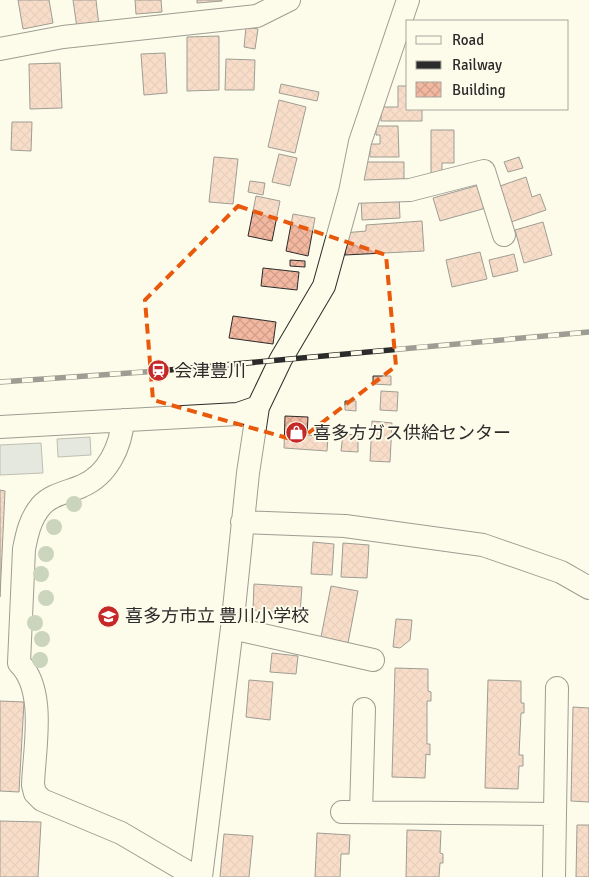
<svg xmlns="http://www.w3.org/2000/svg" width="589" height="877" font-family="Signika,'Noto Sans JP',sans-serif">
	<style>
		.water { fill: #c7d0d0; stroke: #74746e }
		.building { fill: url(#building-cross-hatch); stroke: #2b2b2b }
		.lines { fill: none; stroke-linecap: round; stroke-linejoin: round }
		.minor-casing { stroke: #2b2b2b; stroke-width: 24 }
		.minor { stroke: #fdfbea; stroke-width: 22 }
		.rail-casing { stroke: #2b2b2b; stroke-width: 5.5 }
		.rail { stroke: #fdfbea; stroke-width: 4; stroke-dasharray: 11; stroke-linecap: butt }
		.tree { fill: #8ea78a }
		.marked { fill: none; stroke: #e8590c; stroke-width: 4; stroke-dasharray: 10 6; stroke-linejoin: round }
		.labels { text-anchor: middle; stroke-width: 4; stroke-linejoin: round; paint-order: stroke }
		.poi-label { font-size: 18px; fill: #2b2b2b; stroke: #fdfbea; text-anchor: start }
	</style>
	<defs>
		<pattern id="building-cross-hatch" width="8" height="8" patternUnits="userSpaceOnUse" patternTransform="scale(1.25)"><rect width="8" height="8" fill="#f2b8a0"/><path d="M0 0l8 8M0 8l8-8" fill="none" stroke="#d09e8a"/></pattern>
	</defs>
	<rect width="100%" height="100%" fill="#fdfbea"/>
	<path class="water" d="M90,437L91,455L58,457L57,439Z
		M41,443L43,473L0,475V445Z"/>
	<path class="building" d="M18,0H49L53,23L23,29Z
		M73,0H96L99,26L77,28Z
		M135,0H161L162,12L136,14Z
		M197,0H222V1L197,3Z
		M246,27L258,29L255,49L244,47Z
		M219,36V90L187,91V37Z
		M165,53L167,93L144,95L141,54Z
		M226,59L255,60L254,90H225Z
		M60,63L62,108L30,109L29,64Z
		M281,84L319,92L317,101L279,93Z
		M398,86H408V109H422V121H381V107H398Z
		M279,100L306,107L295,153L268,147Z
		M12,122H32L31,151L11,150Z
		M376,126H398L399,157H370V144H380V135H376Z
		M431,130H454V163H442V175H431Z
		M279,154L297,158L290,186L272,182Z
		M214,157L238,159L233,204L209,202Z
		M519,157L523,168L508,172L504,162Z
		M361,162H404V182H361Z
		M526,177L532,197L540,194L546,210L511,222L500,186Z
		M250,181L265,183L263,195L248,192Z
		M479,185L486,208L440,221L433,198Z
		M256,196L280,201L272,241L248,236Z
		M399,196L400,218L362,220L361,198Z
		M293,214L315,218L308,256L286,251Z
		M422,221L424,251L345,255L344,233L366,231V225Z
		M543,222L552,255L524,263L515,230Z
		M480,252L487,279L452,287L446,260Z
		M514,254L518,271L493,277L489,260Z
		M290,260L305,261V267L290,266Z
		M263,268L299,272L297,290L261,286Z
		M233,316L276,322L273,344L229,338Z
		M373,376H391V385L373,384Z
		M381,391L398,392L397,411L380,410Z
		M345,401H356V411L345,410Z
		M285,416L308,417L307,435L328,437L327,451L284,448Z
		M372,421L392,423L390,462L370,461Z
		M343,434L358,435V452L341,451Z
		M0,490L5,491L0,597Z
		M313,542L334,544L332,575L311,574Z
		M343,543L369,545L367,578L341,577Z
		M254,584L302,587L300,613L253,610Z
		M331,586L358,591L348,643L321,637Z
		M396,619L412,620L410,640L400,648L393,647Z
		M272,653L298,656L296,674L270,672Z
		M395,668L428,669V691L431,692V701H427V744H430V755L426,754L425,778L392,777Z
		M249,680L273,682L270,720L246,717Z
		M488,680L521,681V703H524V713H521L519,755H523V766H519L518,789L485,788Z
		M0,701L24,702L19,792L0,791Z
		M573,707L589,708V802L571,801Z
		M0,821L41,822L38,877H0Z
		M577,825H589V877H576Z
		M407,830L441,831L440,853L443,854V863H440L439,877H406Z
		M317,833L350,835L349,854H341L340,877H315Z
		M224,834L253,836L249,877H220Z"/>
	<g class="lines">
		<defs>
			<path id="minor" d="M0,49L63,37L257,16L289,0
				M350,192L410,190L484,171L504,235
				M123,420C121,446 108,475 82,486C69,492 51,494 41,506C30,519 27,534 24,549L19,663C47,690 34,750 33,785L35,793L42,800L121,833L196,877
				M0,427L238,414L258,407
				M242,522L345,526L483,545L561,572L589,588
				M232,628L373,660
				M342,812L555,814
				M361,812L364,709
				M201,877L232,628L248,473L258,407L281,359L324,286L350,192L360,142L408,0
				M554,877L557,688"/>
		</defs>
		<use href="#minor" class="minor-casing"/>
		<use href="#minor" class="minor"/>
		<defs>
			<path id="rail" d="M0,382L158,371L589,332"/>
		</defs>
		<use href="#rail" class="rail-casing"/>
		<use href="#rail" class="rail"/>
	</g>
	<g class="tree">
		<circle cx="74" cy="504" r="8"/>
		<circle cx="54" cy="527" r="8"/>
		<circle cx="46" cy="554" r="8"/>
		<circle cx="41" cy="574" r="8"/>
		<circle cx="46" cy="598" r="8"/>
		<circle cx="35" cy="623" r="8"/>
		<circle cx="42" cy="639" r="8"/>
		<circle cx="40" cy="660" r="8"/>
	</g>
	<path d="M0 0H589V877H0ZM238,206L386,255L396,366L298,441L153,400L145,300Z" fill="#fdfbea" fill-opacity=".55" fill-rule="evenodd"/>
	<path class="marked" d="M238,206L386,255L396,366L298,441L153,400L145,300Z"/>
	<defs>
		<symbol id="station-disc" viewBox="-11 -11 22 22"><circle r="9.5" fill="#c62828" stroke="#fdfbea"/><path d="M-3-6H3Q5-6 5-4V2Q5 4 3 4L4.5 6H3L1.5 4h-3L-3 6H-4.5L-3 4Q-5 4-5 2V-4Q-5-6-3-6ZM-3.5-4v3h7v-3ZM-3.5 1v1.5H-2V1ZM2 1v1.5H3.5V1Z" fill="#fff"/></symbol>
		<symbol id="shop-disc" viewBox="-11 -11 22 22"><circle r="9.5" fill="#c62828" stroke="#fdfbea"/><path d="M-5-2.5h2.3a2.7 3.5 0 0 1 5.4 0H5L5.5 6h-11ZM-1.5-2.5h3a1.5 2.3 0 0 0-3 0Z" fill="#fff"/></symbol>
		<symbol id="school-disc" viewBox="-11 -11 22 22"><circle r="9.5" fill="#c62828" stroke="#fdfbea"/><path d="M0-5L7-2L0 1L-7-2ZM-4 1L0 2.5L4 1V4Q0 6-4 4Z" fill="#fff"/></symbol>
	</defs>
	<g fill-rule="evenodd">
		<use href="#station-disc" x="146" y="358" width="25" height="25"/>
		<use href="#shop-disc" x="284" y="420" width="25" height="25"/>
		<use href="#school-disc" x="96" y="604" width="25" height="25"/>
	</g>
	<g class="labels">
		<g class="poi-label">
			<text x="174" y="377">会津豊川</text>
			<text x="313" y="439">喜多方ガス供給センター</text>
			<text x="125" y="622">喜多方市立 豊川小学校</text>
		</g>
	</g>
	<rect x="406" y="20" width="162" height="90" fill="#fdfbea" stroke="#a9a89e"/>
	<rect x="416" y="36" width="25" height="8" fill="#fdfbea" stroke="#a9a89e"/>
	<text x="452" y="45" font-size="15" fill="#2b2b2b">Road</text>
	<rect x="416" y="61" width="25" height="8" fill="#2b2b2b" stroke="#a9a89e"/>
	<text x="452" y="70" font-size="15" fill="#2b2b2b">Railway</text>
	<rect x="416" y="82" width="25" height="15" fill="url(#building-cross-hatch)" stroke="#a9a89e"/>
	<text x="452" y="95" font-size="15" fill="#2b2b2b">Building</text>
</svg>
